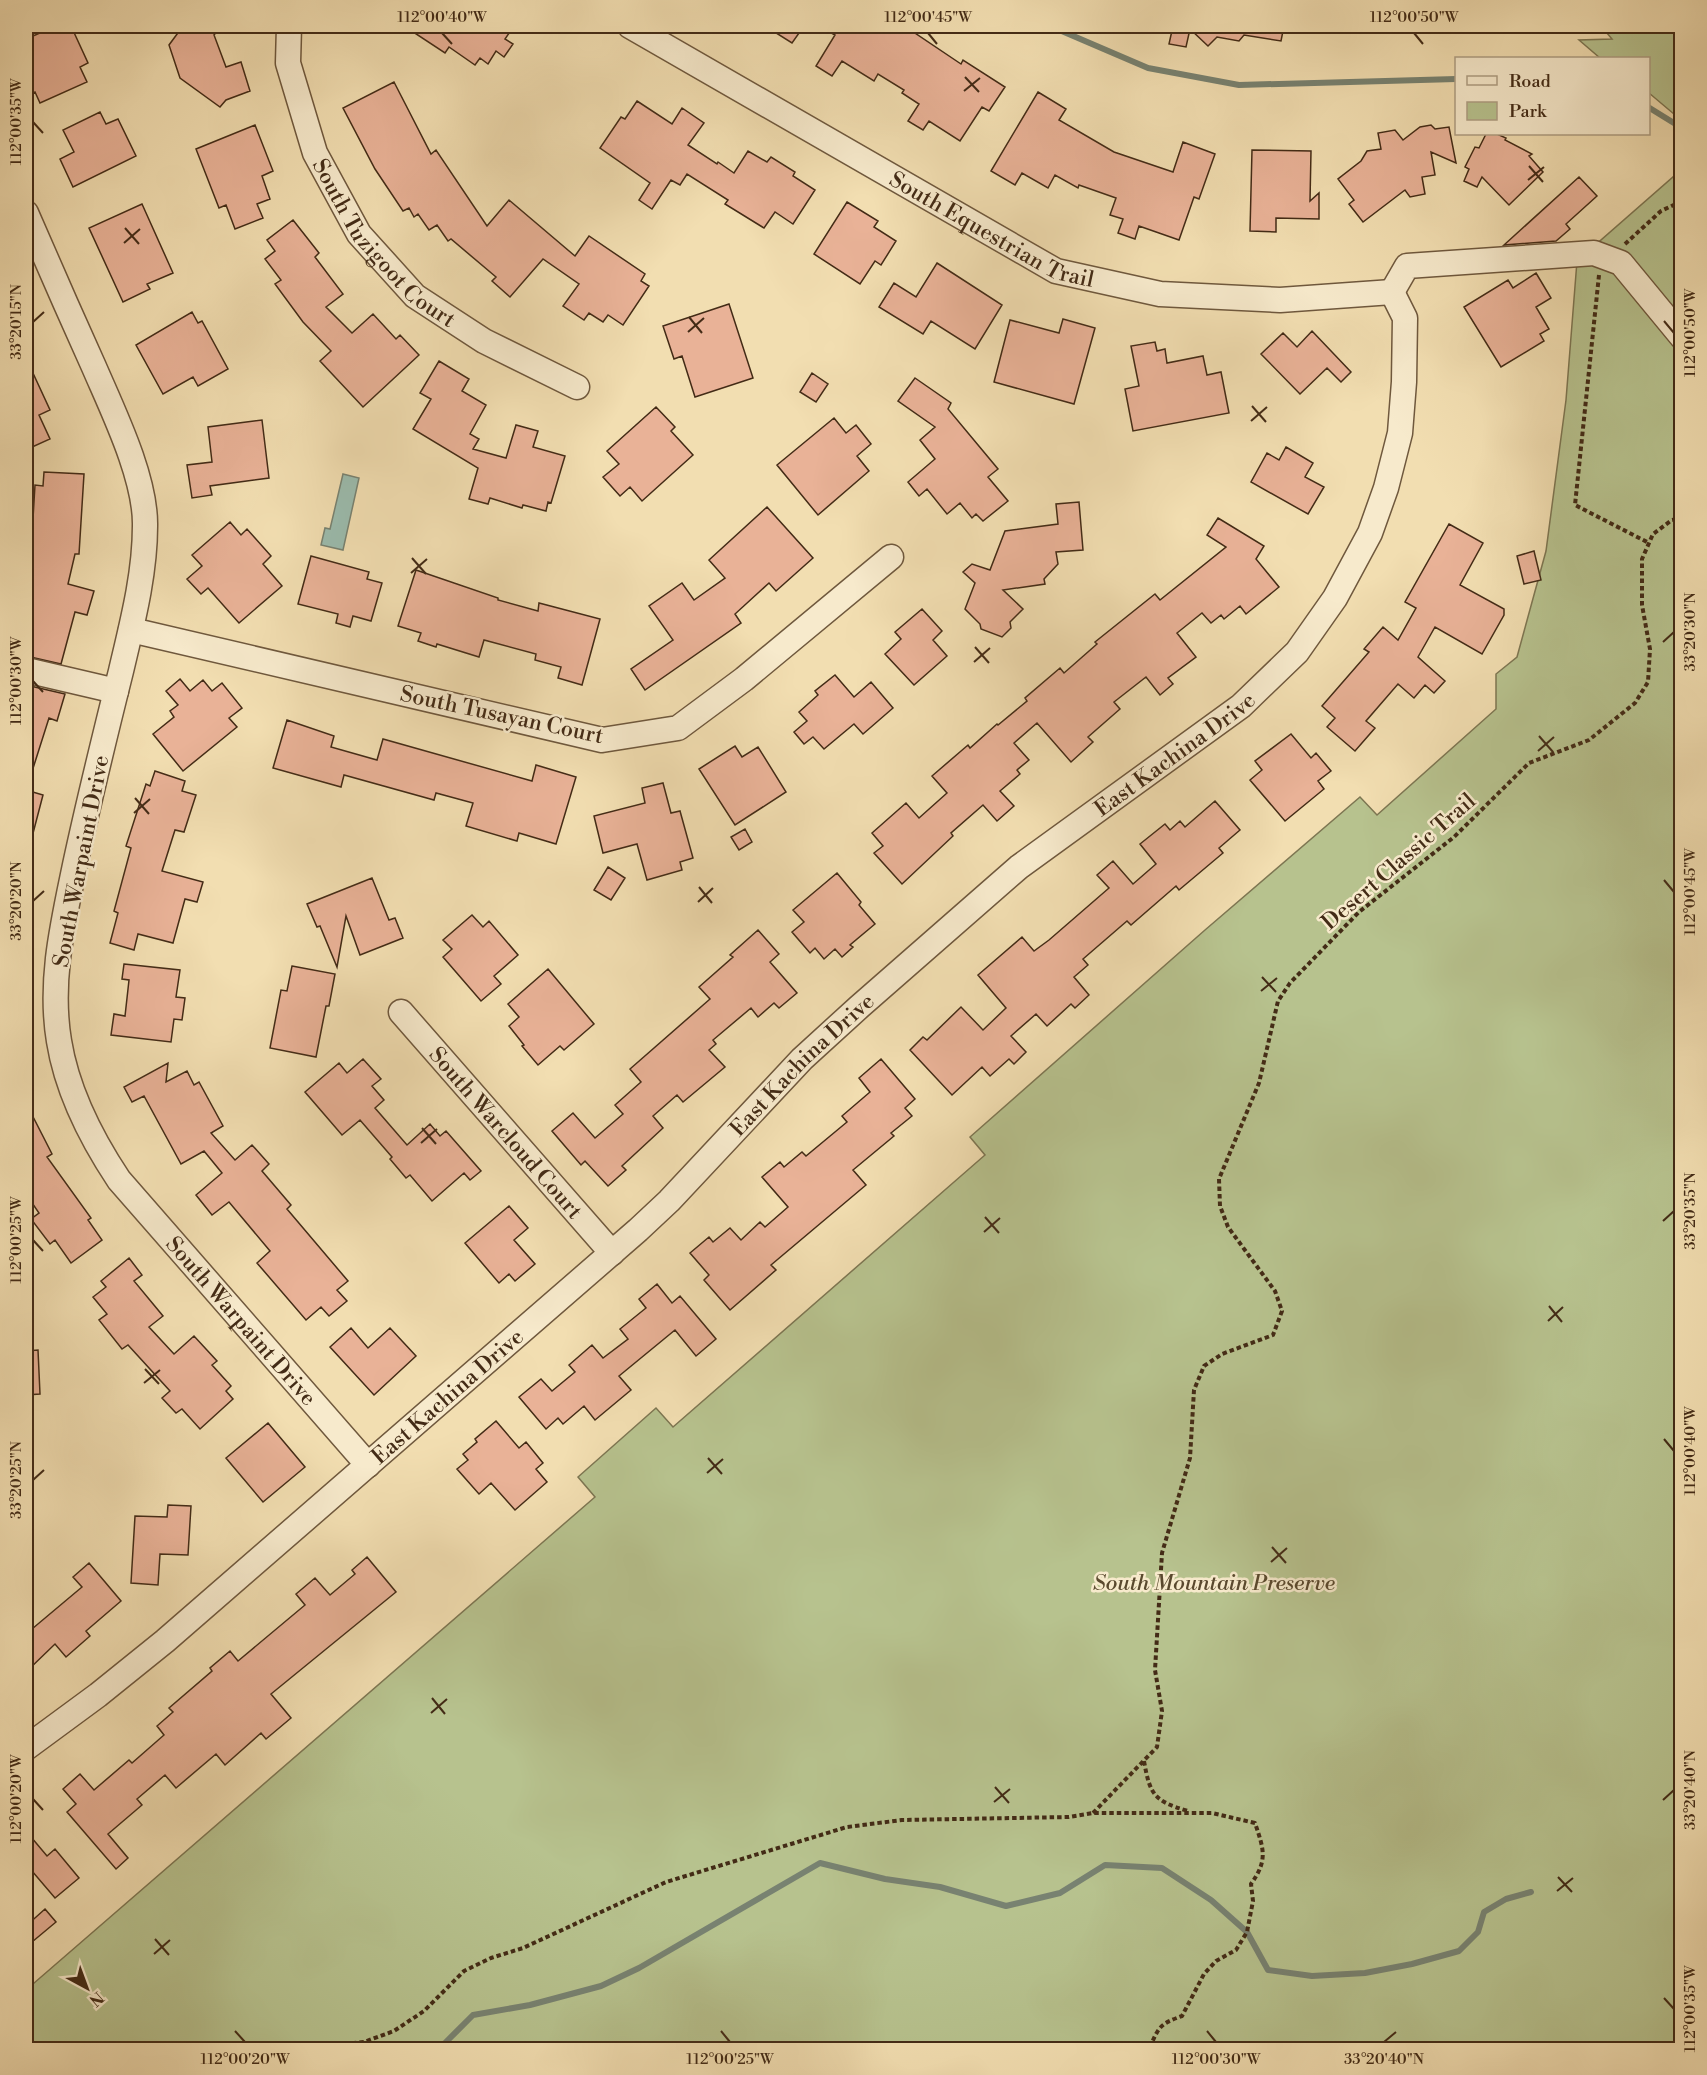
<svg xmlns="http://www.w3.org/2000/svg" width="1707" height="2075" font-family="'Libre Bodoni',serif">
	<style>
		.green { fill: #b7c28e; stroke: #7d7652; stroke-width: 1.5 }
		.water { fill: #9bbcae; stroke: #788271; stroke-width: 1.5 }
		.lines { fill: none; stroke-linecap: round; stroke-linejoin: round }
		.stream { stroke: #788271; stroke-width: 6 }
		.building { fill: #e9b297; stroke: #432b16; stroke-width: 1.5 }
		.minor-casing { stroke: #6f583d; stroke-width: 27 }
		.path { stroke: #432b16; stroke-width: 4; stroke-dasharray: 4.5 3; stroke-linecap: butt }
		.minor { stroke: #f7eacc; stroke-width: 24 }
		.ticks { fill: none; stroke: #432b16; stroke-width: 2 }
		.labels { text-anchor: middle; stroke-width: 5; stroke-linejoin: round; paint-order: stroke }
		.street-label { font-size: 22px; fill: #432b16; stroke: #f7eacc }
		.park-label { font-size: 22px; font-style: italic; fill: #5a492e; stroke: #f7eacc }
		.neatline { fill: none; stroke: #432b16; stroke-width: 2 }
		.ticks-label { font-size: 15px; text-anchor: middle; fill: #432b16 }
	</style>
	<rect width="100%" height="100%" fill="#f2deb1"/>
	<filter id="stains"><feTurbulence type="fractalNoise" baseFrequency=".00333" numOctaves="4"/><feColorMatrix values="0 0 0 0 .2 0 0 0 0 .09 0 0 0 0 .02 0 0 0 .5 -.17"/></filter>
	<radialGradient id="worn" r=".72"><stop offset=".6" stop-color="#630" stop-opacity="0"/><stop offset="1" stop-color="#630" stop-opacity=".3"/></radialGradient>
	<path class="green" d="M1601,26H1681V120L1649,93L1648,58H1600L1579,40L1612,39Z
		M1681,170V2049L26,2050V1990L595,1497L578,1477L656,1408L673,1427L985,1155L970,1137L1205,930L1360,797L1377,815L1496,709V674L1517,657L1546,551L1566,400L1577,261Z"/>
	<path class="water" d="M343,474L359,478L343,550L321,545L325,528L330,529Z"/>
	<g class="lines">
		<path class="stream" d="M1050,26L1148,68L1239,85L1456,79
			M1648,107L1682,128
			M434,2050L445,2043L473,2015L530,2005L601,1986L639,1968L820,1863L885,1879L940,1887L1006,1906L1060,1893L1105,1865L1162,1868L1211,1900L1247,1932L1268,1970L1312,1976L1365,1973L1412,1964L1459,1951L1478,1932L1484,1912L1506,1899L1531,1892"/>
	</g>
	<path class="building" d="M56,26H71L88,63L80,67L87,82L40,103L35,92L29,95L26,86V79L32,76L26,62V39Z
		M183,26H221L214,35L226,67L241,62L250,91L226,100L220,107L180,78L169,45Z
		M404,26H514L505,39L513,44L504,57L496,51L488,64L480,58L475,65L449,47L445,53Z
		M765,26H804L792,43Z
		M819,26H920L915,33L961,64L963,60L1005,87L989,111L982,107L960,141L929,121L923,130L908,121L919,104L902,93L904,90L878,74L874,81L842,61L832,76L816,66L835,35Z
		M1173,26H1284L1281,41L1244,35L1239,41L1217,37L1208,46L1190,29L1186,47L1169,44Z
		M394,82L431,154L436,150L487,226L509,200L575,256L589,236L645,274L641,281L649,286L623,325L608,315L603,322L589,313L584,320L563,306L579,284L543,259L510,297L492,281L496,277L451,239L448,241L437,225L429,230L418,214L414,217L409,208L403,211L375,169L343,108Z
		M1038,92L1066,109L1059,120L1114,152L1173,172L1183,142L1215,154L1199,199L1194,197L1179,240L1139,226L1135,239L1118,233L1123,219L1110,215L1116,198L1079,185L1078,188L1055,175L1048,188L1022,173L1015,185L991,171Z
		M637,101L672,124L682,108L704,123L688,145L717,164L718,162L734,173L748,151L767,162L771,157L795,172L793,176L815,190L793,224L775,212L764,228L725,204L728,200L687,174L680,185L671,180L652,209L639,200L650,183L600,148L621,117L625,119Z
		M100,112L106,124L118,119L136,156L73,187L60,159L74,152L63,130Z
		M255,125L273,171L262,176L270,199L257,204L263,218L235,229L226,205L219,208L196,149Z
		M1431,125L1435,129L1449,127L1456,163L1431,152L1435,175L1422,177L1425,194L1410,197L1405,190L1363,222L1349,204L1354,200L1338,179L1361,161L1367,151L1381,149L1378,133L1395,130L1403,140L1420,127Z
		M1486,134H1497L1506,138L1505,140L1532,154L1529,156L1543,172L1509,205L1482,177L1477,187L1464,181L1469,169L1465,167L1475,147L1479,148Z
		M1252,150L1311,151L1310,201L1319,193V219L1276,218V232L1250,231Z
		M1579,177L1597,196L1566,224L1570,229L1556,241L1504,245Z
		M847,202L878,221L874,227L896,241L881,265L875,261L860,284L814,254Z
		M142,204L173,273L147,284L150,289L123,302L89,228Z
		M293,220L319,253L315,257L343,294L326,307L352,333L373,314L396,339L400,335L419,355L363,407L320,361L331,351L303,322L275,284L281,280L265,259L275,251L267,240Z
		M937,263L1002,305L975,349L931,321L923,334L879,307L894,283L916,297Z
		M1536,273L1551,298L1536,307L1549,329L1540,334L1544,341L1501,367L1464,307L1508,280L1513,288Z
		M729,304L753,378L695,397L682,356L674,359L663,326Z
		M192,312L198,323L202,321L228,369L198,386L193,377L163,394L136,345Z
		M1063,319L1095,328L1074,404L994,382L1010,320L1059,333Z
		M1312,331L1351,372L1341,382L1327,368L1300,394L1261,354L1283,333L1297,347Z
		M1155,342L1157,351L1165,349L1167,363L1203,356L1207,375L1221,372L1229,413L1133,431L1125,389L1139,386L1131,346Z
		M26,358L50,410L39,415L50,439L30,448L26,438Z
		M439,361L469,379L462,391L486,405L470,434L479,439L473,449L506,458L516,425L538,431L533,447L565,456L551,503L548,502L546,511L523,505L522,508L490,498L488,504L469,499L478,468L413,429L431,399L420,393Z
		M812,373L828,384L816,402L800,392Z
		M915,378L951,403L948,409L998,469L988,477L1008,501L983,521L976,514L972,518L960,503L947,514L927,489L919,496L908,482L935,459L920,440L935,427L898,401Z
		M656,407L675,427L671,431L693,455L642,501L630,487L620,496L603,477L619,464L607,451Z
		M834,418L846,433L856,425L871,444L857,456L869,471L818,515L777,465Z
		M262,420L269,478L210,486L212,495L192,498L187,465L212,462L208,427Z
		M1286,447L1313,463L1305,477L1324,487L1308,514L1251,482L1267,453L1279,460Z
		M44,472L84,474L79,554H75L68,584L94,591L87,615L75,612L61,664L26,656V605L29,591L26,590V570L31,552L35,485L43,486Z
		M1079,502L1083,550L1056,552L1058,564L1044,579L1045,584L1003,590L1023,609L1010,622L1011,628L1002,637L981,629L980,624L965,609L975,583L963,572L972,564L990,570L1005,531L1058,524L1056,504Z
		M767,507L813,558L776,591L769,583L735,614L741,623L645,690L631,669L673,640L649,606L682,583L694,600L725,578L709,560Z
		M1218,518L1264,546L1256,559L1279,587L1246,614L1240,606L1224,619L1221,615L1211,623L1202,613L1177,633L1196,657L1168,678L1173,684L1160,695L1146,677L1114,702L1120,709L1088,737L1093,742L1071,762L1037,723L1014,743L1029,760L1017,770L1020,774L1000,791L1014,806L997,821L983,805L951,833L953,836L902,884L874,853L883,846L872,833L906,803L919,818L947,793L932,776L968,745L970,748L997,724L998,725L1027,701L1025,698L1060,668L1064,673L1097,644L1095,642L1155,594L1160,600L1226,547L1207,535Z
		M230,522L241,535L247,529L271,556L263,564L282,586L239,623L208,588L201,594L187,579L202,566L192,555Z
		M1449,524L1483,543L1460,585L1504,609V615L1482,654L1435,627L1418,657L1445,681L1434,693L1425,685L1414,698L1398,684L1366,721L1375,728L1355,751L1327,727L1335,718L1322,706L1369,652L1364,649L1383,627L1398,640L1416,608L1405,602Z
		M1534,551L1541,580L1524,584L1517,556Z
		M311,556L369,572L367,579L382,583L371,621L353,616L350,627L336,623L338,614L298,604Z
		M416,570L498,598V600L538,611L539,603L600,619L582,685L558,678L561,667L535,660L536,654L484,640L479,657L437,644L436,647L418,641L421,633L398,626Z
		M922,609L942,631L933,640L947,656L914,685L885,654L901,639L895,632Z
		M835,675L854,697L871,682L893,708L863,734L854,724L824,749L813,737L804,744L794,732L807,721L799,712L818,695L815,691Z
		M180,679L190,691L203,680L212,691L222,683L242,708L229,718L237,727L183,771L153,734L174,717L170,711L178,705L166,691Z
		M26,685L65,694L57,721L49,718L29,781L26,780Z
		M287,720L334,736L331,747L377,760L383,739L532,781L536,765L576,777L556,844L519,833L517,841L466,826L473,803L436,793L434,800L344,775L341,787L273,768Z
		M1291,734L1311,758L1316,753L1331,771L1318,781L1324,789L1285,821L1250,780L1262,770L1255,761Z
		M735,746L742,757L758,747L786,792L735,825L699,769Z
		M155,771L185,781L182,791L196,795L184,832L175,830L162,871L203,882L197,902L185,899L173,943L138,934L134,950L110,943L118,913L114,911L131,848L126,846L146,784L150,786Z
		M663,783L671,813L680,811L693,858L680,862L682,870L647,880L637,844L603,853L594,816L645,803L642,788Z
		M26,790L43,795L31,841H26Z
		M1215,801L1240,830L1219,848L1223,853L1179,890L1176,886L1131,925L1127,921L1083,959L1088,965L1074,977L1089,995L1075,1008L1071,1004L1047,1026L1036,1014L1011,1036L1026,1052L1014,1064L1009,1059L990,1076L982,1067L952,1095L910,1050L923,1037L927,1040L961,1007L983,1030L1006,1008L978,975L1022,937L1034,951L1049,940L1109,888L1097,875L1113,861L1133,884L1156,864L1140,844L1165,824L1170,830L1180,821L1185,827Z
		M745,829L752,842L739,850L731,837Z
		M608,867L625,878L611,900L594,890Z
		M837,873L861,902L859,905L875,924L850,945L853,947L842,957L835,949L824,959L815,948L810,953L792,932L804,922L793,910Z
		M372,878L389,920L395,918L403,938L360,955L346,916L337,967L320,926L317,927L307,904Z
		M472,915L483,927L489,921L518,955L494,976L501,984L481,1001L443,957L452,949L443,940Z
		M758,930L779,954L770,962L797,993L779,1008L774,1003L758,1017L751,1008L713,1040L716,1044L709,1050L725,1067L683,1102L677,1095L653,1116L663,1128L622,1166L626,1170L608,1186L585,1161L581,1165L552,1131L573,1113L595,1138L623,1114L615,1105L641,1082L630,1069L710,999L699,987L733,957L730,955Z
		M124,964L180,970L176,997L185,998L182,1020L174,1019L171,1042L111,1035L114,1014L125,1016L129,980L122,979Z
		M292,966L335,974L329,1006H326L316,1057L270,1048L281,990L287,991Z
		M548,969L594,1024L564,1050L560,1046L538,1065L522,1046L524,1045L509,1026L519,1017L508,1004Z
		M363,1059L381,1079L372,1086L384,1100L375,1108L407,1145L430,1124L440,1136L446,1131L481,1171L470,1180L464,1173L432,1201L410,1175L406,1178L390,1159L392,1157L360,1120L342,1135L305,1092L339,1063L347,1073Z
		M881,1059L915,1099L905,1108L912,1116L891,1133L894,1136L853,1170L866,1185L771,1265L776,1270L730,1310L704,1280L709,1275L690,1253L709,1237L713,1242L730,1228L741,1240L760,1222L765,1227L788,1207L762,1177L780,1162L784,1167L802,1152L806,1156L847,1122L842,1116L870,1092L859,1078Z
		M168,1063L166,1082L187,1071L194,1085L199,1082L223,1126L211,1133L235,1160L252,1145L269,1164L262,1171L291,1205L287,1209L348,1281L337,1290L347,1301L329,1316L321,1307L306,1320L257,1263L270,1251L229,1202L212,1215L196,1195L222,1173L204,1151L181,1164L144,1096L132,1102L124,1087Z
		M26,1103L52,1154L47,1157L91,1218L88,1220L102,1240L71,1263L55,1240L50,1244L31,1219L39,1213L26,1194Z
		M509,1206L528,1228L514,1240L535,1264L515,1281L509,1274L499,1283L465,1243Z
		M129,1258L142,1275L134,1281L163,1316L149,1327L174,1354L194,1336L217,1361L212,1365L231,1386L226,1391L233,1399L200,1429L182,1409L176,1413L162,1398L170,1391L128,1345L122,1349L99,1320L107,1314L93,1297L106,1287L101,1281Z
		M657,1284L672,1303L680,1296L716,1339L696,1356L675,1330L619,1376L631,1390L595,1420L584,1406L563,1424L558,1418L546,1429L519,1397L541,1379L552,1391L575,1372L569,1365L592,1345L603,1358L628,1339L620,1329L646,1308L639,1299Z
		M351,1328L368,1348L390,1328L416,1356L374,1395L330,1347Z
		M38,1350L40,1394L26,1395V1351Z
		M496,1421L519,1448L526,1442L543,1463L536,1469L547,1482L515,1510L491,1483L479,1494L457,1469L468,1460L463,1454L477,1442L475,1439Z
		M268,1423L305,1467L263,1502L226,1458Z
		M168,1505L191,1506L188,1555L160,1554L158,1585L131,1583L135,1516L167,1517Z
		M367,1557L396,1592L271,1694L291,1718L266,1739L261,1733L225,1765L216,1754L176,1788L165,1775L137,1799L142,1805L108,1834L128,1858L116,1869L67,1812L76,1804L63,1789L80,1774L94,1790L129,1760L132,1763L164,1735L157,1726L173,1712L169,1708L212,1671L210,1668L230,1651L238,1661L305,1605L296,1594L315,1578L330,1595L355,1574L352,1570Z
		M89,1563L121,1601L86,1631L90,1636L66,1657L55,1644L26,1672V1634L82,1587L73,1577Z
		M26,1831L47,1856L55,1849L79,1878L55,1898L26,1864Z
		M45,1909L56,1922L32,1942L26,1934V1926Z"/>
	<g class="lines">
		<defs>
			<g id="minor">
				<path id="s1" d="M289,26L288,63L315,153L359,234L415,296L484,341L577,387"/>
				<path id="s2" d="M630,26L1056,271L1160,294L1280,300L1392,292"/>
				<path id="s3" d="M26,213C48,264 71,316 94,367C113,411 146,478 145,526C145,575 132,624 121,671C105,735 89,800 75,865C63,923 49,981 59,1041C67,1091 91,1138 119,1180L368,1465"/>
				<path d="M1392,292L1407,266L1594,253L1621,263L1682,337"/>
				<path d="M131,630L602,740L678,728L744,679L891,557"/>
				<path d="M26,670L116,691"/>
				<path id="s4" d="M401,1012L612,1253"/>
				<path id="s5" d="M26,1748L98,1695L165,1641L638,1230L669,1201L802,1059L859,1007L1019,867L1241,706L1297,652L1335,598L1370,533L1386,488L1400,433L1404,382L1405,318L1392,292"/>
			</g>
		</defs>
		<use href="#minor" class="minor-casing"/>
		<path class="path" d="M1625,244L1661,211L1682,201
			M1599,275L1575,505L1649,543
			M1144,1761C1150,1795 1154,1801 1188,1811
			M1093,1813L1157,1747L1162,1711L1155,1670L1162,1553L1190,1458L1194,1390L1204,1366L1222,1354L1273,1335L1282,1311L1275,1291L1228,1227L1220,1206L1219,1179L1259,1083L1278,1001L1290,983L1359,912L1454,837L1529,763L1589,740L1635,703L1648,682L1650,649L1642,605V559L1653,534L1672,520L1682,518
			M364,2042L367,2050
			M195,2050L233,2044L323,2046L364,2042L394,2031L424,2011L464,1971L491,1958L523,1948L666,1882L847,1827L902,1820L1069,1817L1093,1813H1212L1255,1823C1264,1850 1268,1860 1251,1884L1253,1901L1247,1932L1236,1950L1216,1961L1204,1974L1182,2016C1163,2023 1159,2025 1151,2045L1153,2050"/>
		<use href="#minor" class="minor"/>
	</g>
	<path class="ticks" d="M442,33L452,44M928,33L937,44M1414,33L1423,44M965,77L979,92M964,91L980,78M33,122L43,133M1529,166L1543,182M1528,180L1544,167M125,228L139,244M124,243L140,229M689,317L702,333M1664,321L1674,333M33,322L44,312M688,332L704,318M1252,406L1266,422M1251,421L1267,407M412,558L426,574M411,573L427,559M1663,642L1674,632M975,647L989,663M974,662L990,648M33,681L43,692M1539,736L1553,752M1538,751L1554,737M135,798L149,814M134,813L150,799M1664,880L1674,892M699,887L712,903M33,901L44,891M698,902L713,888M1262,977L1276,992M1261,991L1277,978M422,1128L436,1144M421,1143L437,1129M985,1217L999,1233M1663,1221L1674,1211M984,1232L1000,1218M33,1240L43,1251M1549,1306L1562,1322M1548,1321L1563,1307M145,1369L159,1384M144,1383L160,1370M1664,1439L1674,1451M708,1458L722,1474M707,1473L723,1459M33,1480L44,1470M1272,1547L1286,1563M1271,1562L1287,1548M432,1698L445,1714M431,1713L447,1699M995,1787L1009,1803M33,1799L43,1810M1663,1800L1674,1790M994,1802L1010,1789M1558,1877L1572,1892M1557,1891L1573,1878M155,1939L169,1955M154,1954L170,1940M1664,1998L1674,2009M235,2031L245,2042M721,2031L730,2042M1207,2031L1216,2042M1384,2042L1396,2032"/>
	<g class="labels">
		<g class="street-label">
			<text dy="8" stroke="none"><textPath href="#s2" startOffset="416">South Equestrian Trail</textPath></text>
			<text dy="8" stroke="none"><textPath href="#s1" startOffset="246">South Tuzigoot Court</textPath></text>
			<text transform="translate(502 714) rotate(12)" y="8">South Tusayan Court</text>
			<text dy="8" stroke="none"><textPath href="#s5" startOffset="1521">East Kachina Drive</textPath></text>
			<text transform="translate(80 861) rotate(-79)" y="8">South Warpaint Drive</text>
			<text transform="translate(1398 861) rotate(-41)" y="8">Desert Classic Trail</text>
			<text dy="8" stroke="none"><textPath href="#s5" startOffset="1035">East Kachina Drive</textPath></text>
			<text dy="8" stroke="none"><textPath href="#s4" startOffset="160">South Warcloud Court</textPath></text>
			<text dy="8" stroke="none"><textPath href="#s3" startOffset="1200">South Warpaint Drive</textPath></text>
			<text dy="8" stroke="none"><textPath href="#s5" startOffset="549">East Kachina Drive</textPath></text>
		</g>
		<g class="park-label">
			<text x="1214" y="1590">South Mountain Preserve</text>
		</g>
	</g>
	<rect width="1707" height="2075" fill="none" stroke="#f2deb1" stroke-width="66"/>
	<rect x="1455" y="57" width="195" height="78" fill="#f7eacc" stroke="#af9e83" stroke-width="1.5"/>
	<rect x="1467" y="76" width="30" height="9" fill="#f7eacc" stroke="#af9e83" stroke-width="1.5"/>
	<text x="1509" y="87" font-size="18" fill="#432b16">Road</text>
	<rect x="1467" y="102" width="30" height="18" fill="#b7c28e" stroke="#af9e83" stroke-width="1.5"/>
	<text x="1509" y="117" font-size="18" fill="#432b16">Park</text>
	<g transform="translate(87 1988) rotate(139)" stroke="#f7eacc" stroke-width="4.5" paint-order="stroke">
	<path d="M0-4.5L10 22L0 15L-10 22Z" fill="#432b16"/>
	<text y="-9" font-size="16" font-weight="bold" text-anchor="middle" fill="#432b16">N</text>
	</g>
	<rect x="33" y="33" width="1641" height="2009" class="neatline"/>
	<g class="ticks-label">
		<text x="442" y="22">112°00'40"W</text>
		<text x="928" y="22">112°00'45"W</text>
		<text x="1414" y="22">112°00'50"W</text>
		<text transform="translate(16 122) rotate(-90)" y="5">112°00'35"W</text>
		<text transform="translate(16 322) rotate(-90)" y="5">33°20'15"N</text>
		<text transform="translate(1690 333) rotate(-90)" y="5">112°00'50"W</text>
		<text transform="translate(1690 632) rotate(-90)" y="5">33°20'30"N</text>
		<text transform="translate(16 681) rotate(-90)" y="5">112°00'30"W</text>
		<text transform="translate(1690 892) rotate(-90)" y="5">112°00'45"W</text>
		<text transform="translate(16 901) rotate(-90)" y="5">33°20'20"N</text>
		<text transform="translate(1690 1211) rotate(-90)" y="5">33°20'35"N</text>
		<text transform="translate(16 1240) rotate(-90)" y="5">112°00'25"W</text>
		<text transform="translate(1690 1451) rotate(-90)" y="5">112°00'40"W</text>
		<text transform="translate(16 1480) rotate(-90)" y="5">33°20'25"N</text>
		<text transform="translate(1690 1790) rotate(-90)" y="5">33°20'40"N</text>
		<text transform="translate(16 1799) rotate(-90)" y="5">112°00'20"W</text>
		<text transform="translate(1690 2009) rotate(-90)" y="5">112°00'35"W</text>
		<text x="245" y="2064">112°00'20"W</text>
		<text x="730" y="2064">112°00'25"W</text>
		<text x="1216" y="2064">112°00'30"W</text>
		<text x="1384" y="2064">33°20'40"N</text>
	</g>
	<rect width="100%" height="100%" filter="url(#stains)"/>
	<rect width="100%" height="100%" fill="url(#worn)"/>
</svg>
